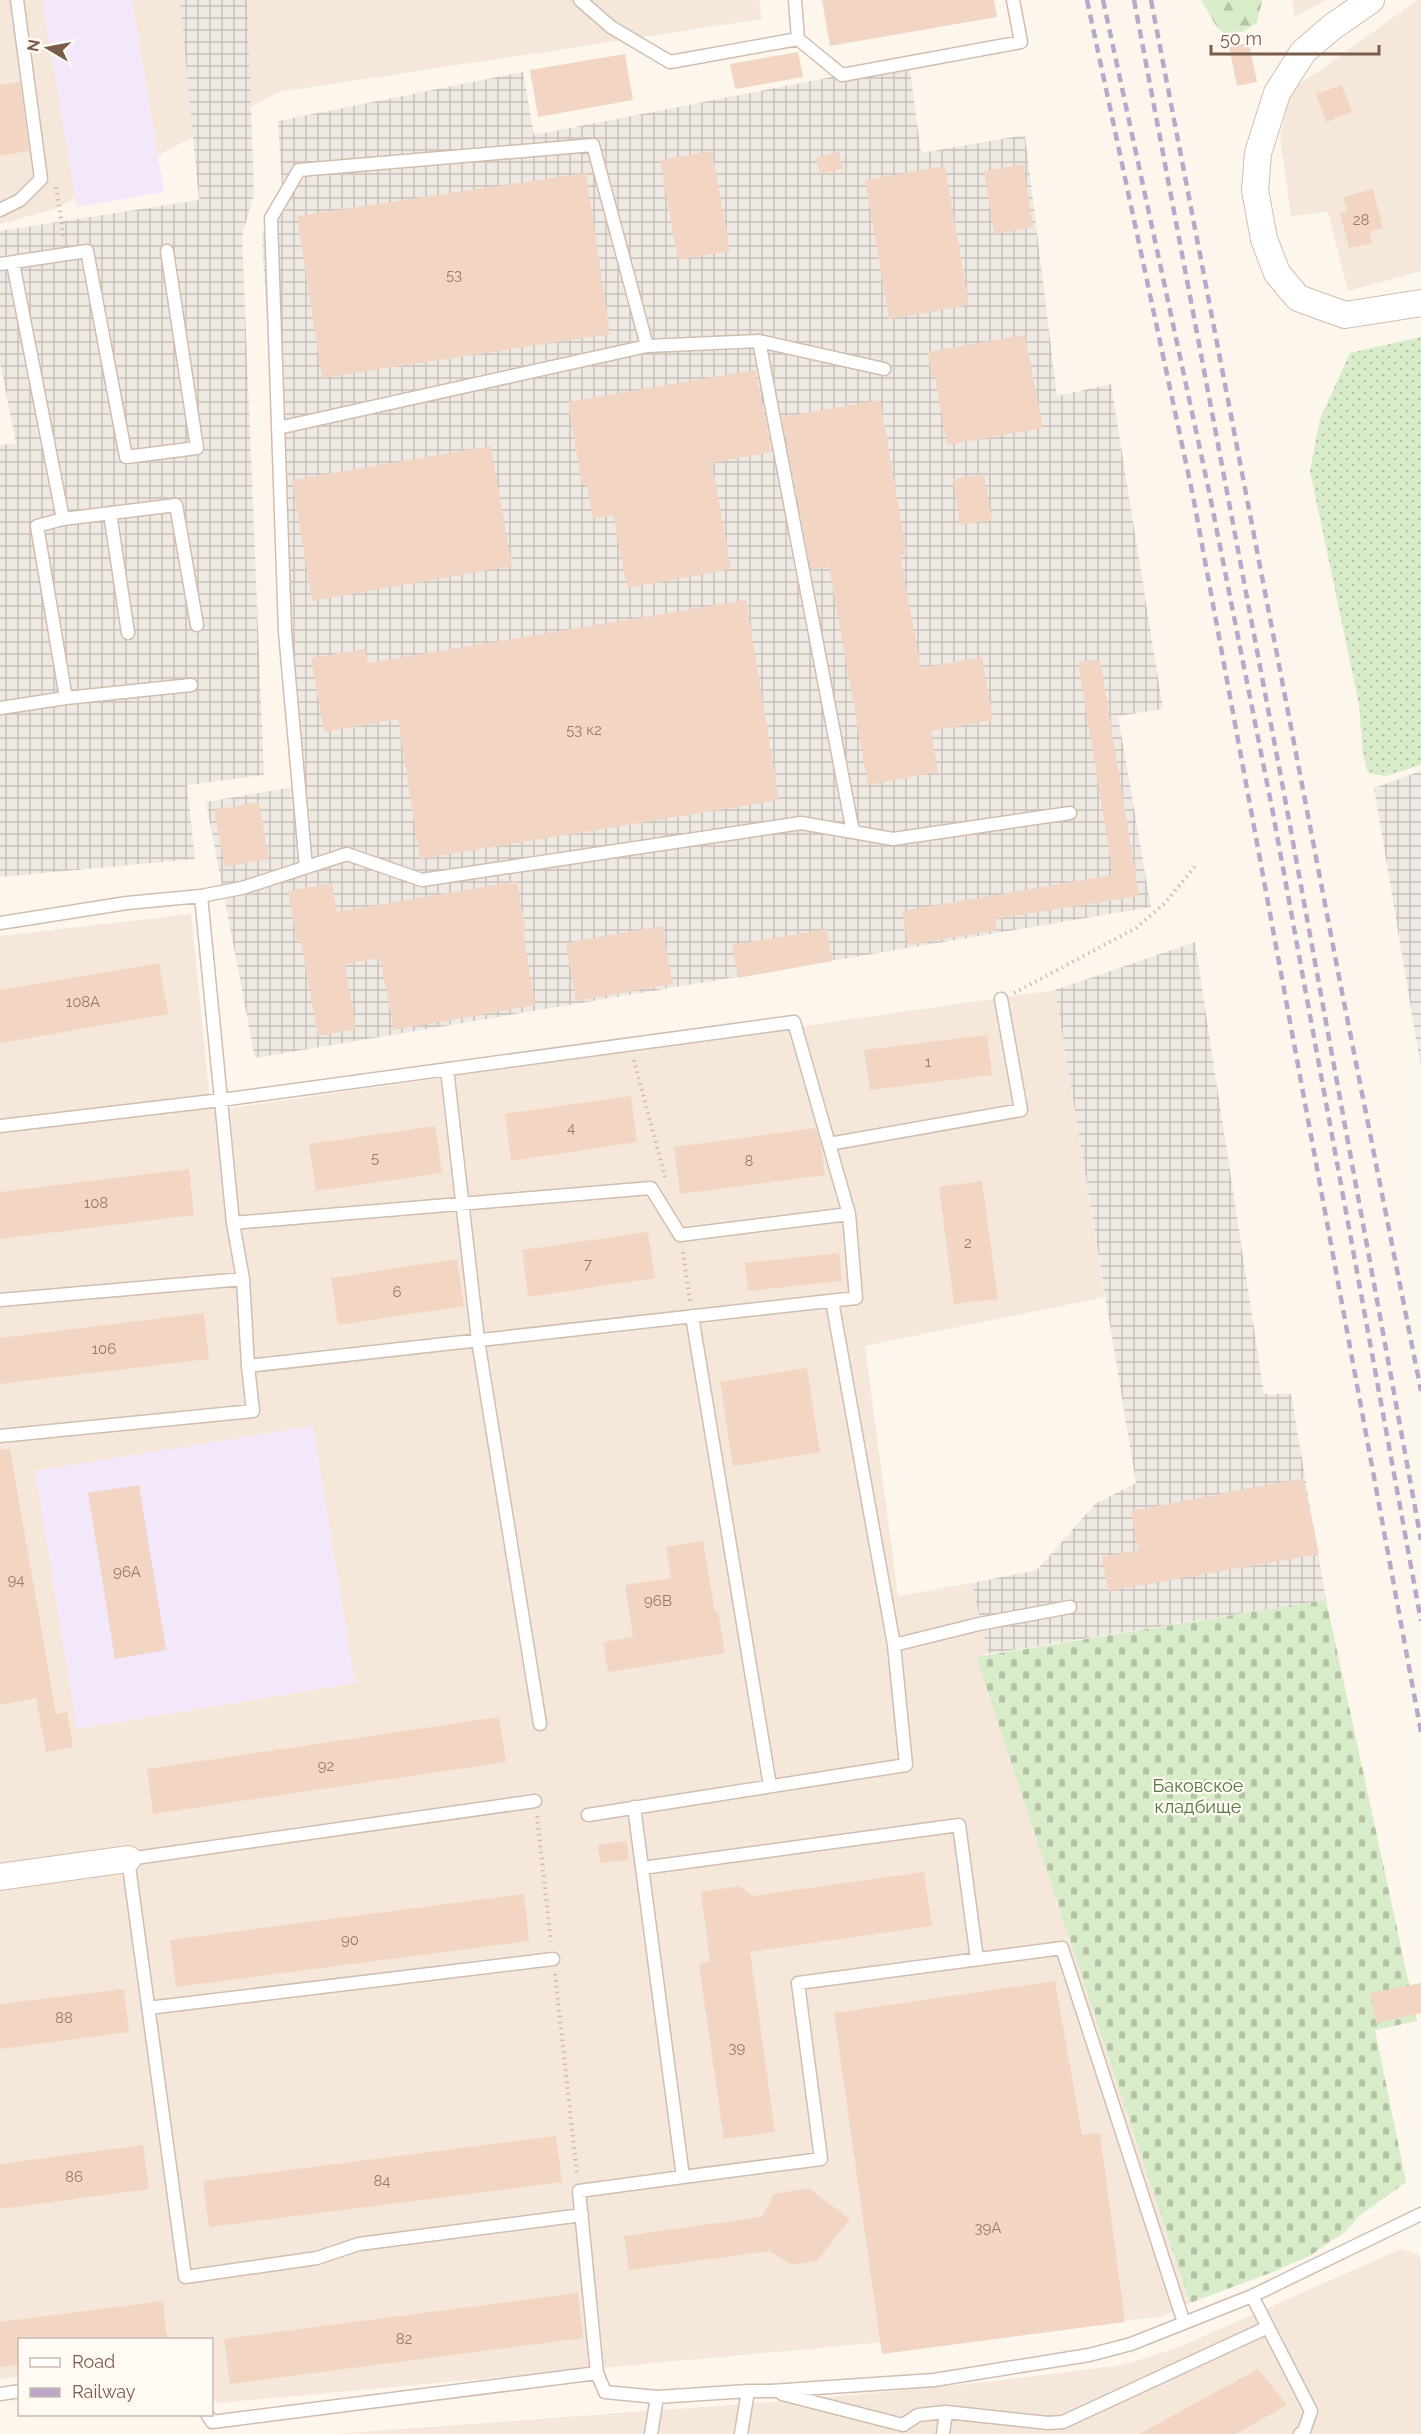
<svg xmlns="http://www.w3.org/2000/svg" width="1421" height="2434" font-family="Raleway,sans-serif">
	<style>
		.residential { fill: #f5e8da }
		.industrial { fill: url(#industrial-grid) }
		.education { fill: #f3e8fa }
		.grass { fill: url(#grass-dots) }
		.forest { fill: url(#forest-firs) }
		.cemetery { fill: url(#cemetery-stones) }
		.building { fill: #f3d5c3 }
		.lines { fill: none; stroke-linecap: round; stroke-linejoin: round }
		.lane-casing { stroke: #d1beb0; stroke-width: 15 }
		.street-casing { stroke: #d1beb0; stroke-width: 28 }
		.path { stroke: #d9b8a5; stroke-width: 4; stroke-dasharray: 1.5 4.5; stroke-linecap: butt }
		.lane { stroke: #fff; stroke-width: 12 }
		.street { stroke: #fff; stroke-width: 26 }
		.rail { stroke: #b9a8c9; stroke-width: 4.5; stroke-dasharray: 9 6; stroke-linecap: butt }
		.labels { text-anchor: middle; stroke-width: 4.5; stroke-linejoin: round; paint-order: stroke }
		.number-label { font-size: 15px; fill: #987a6a }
		.park-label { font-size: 18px; fill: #537a41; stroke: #fffaf3 }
	</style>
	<defs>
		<pattern id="industrial-grid" width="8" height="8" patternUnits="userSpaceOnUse" patternTransform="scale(1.5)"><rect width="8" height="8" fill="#efe9e4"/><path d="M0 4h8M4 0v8" fill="none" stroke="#c7c0bb"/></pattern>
		<pattern id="grass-dots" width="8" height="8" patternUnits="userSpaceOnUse" patternTransform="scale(1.5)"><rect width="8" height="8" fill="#d8ecc9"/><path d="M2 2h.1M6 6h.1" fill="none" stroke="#b4c2a5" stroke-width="1.8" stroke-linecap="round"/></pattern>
		<pattern id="forest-firs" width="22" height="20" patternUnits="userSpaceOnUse" patternTransform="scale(1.5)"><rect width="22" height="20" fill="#d8ecc9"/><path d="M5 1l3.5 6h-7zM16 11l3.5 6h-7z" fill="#b4c2a5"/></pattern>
		<pattern id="cemetery-stones" width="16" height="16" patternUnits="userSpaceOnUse" patternTransform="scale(1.5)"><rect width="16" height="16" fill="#d8ecc9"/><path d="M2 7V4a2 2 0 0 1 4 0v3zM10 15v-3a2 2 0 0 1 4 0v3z" fill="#b4c2a5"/></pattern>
	</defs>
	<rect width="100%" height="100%" fill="#fdf6ec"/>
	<path class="residential" d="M0,0H759L762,19L279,92L55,209L0,224Z
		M1292,0H1326L1295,17Z
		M1417,0H1421V271L1348,291L1328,212L1291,216L1280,136L1291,89L1322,69Z
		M191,914L211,1111L1055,990L1105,1297L865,1346L898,1596L972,1583L988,1654L976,1657L1190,2303L1160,2317L217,2403L212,2397V2340H20L19,2377L0,2379V936Z
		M1401,2249L1419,2255L1421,2263V2434H333L786,2401L969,2384L1123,2365L1177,2348Z"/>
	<path class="industrial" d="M180,0H247L254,194L242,236L264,775L187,785L195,859L0,877V445L16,443L0,363V231L199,200Z
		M909,62L921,153L1025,135L1057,396L1111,384L1163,709L1118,716L1151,907L255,1058L206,802L294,787L262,236L282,189L278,121L523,72L534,135Z
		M1421,771V1068L1374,788Z
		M1195,942L1264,1394H1291L1326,1600L988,1654L972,1583L1037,1570L1095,1504L1136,1483L1055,990Z"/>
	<path class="education" d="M42,0H132L164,192L77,207Z
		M313,1426L355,1683L77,1729L35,1471Z"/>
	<path class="grass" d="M1421,337V765L1386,776L1368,773L1363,755L1359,704L1310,471L1320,419L1350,353Z"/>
	<path class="forest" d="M1201,0H1262L1257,23L1242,32L1224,33L1218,29Z"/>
	<path class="cemetery" d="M1326,1600L1417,2021L1375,2030L1406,2182L1358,2217L1346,2231L1311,2255L1275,2271L1190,2303L976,1657Z"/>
	<path class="building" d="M822,0H994L997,17L830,46Z
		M1249,43L1257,82L1237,86L1229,47Z
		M798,52L803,77L735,89L730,64Z
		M625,54L633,100L538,117L530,70Z
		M20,82L29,151L0,156V85Z
		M1342,85L1352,112L1326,122L1316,94Z
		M712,151L730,251L678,260L660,160Z
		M839,152L843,169L820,174L816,158Z
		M1023,164L1033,227L994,234L984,171Z
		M945,166L969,305L889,319L865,180Z
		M586,173L610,334L322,378L297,216Z
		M1373,189L1383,228L1369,232L1372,243L1349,248L1340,213L1347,211L1343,197Z
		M1025,335L1043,428L947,445L935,376L932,377L928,352Z
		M755,370L772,452L712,463L731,569L627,588L613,515L593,519L587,485H582L568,402Z
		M880,400L907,554L900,555L921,668L982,657L993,720L931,731L938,772L868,785L829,567L811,570L782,417Z
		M491,446L512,566L312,601L292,480Z
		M984,474L992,520L960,525L953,479Z
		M746,600L779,800L420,859L398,719L324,732L311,658L365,649L368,663Z
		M1100,659L1139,896L995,919L997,930L908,945L902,911L1113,875L1078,662Z
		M259,802L269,859L225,867L214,810Z
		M517,881L526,932L523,933L535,1005L394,1030L380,958L345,964L356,1029L318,1036L301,942H297L288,891L332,883L337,912Z
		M662,926L673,984L576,1001L566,943Z
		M827,929L832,961L738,978L732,945Z
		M159,963L168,1014L0,1043V990Z
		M987,1035L992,1075L870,1090L864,1050Z
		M631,1096L637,1142L511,1161L505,1114Z
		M435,1126L442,1173L316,1191L309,1144Z
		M816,1128L821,1146L825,1175L680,1194L674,1147Z
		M189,1169L194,1215L0,1239V1192Z
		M982,1181L998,1299L954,1304L939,1187Z
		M648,1232L655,1278L528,1297L522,1250Z
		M839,1253L842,1281L748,1291L745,1263Z
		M457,1259L464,1306L338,1325L331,1278Z
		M204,1313L209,1359L0,1384V1338Z
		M807,1368L820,1452L733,1466L720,1382Z
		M10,1449L56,1714L67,1712L73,1747L46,1752L36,1698L0,1705V1450Z
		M1303,1478L1319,1554L1108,1591L1102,1557L1138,1550L1131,1511Z
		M139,1485L166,1650L115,1659L88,1493Z
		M703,1541L715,1611H718L725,1653L608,1672L603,1642L633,1637L625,1585L671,1578L666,1547Z
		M499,1717L506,1762L153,1814L147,1769Z
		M627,1841L629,1860L600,1863L598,1845Z
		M924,1872L932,1926L750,1952L775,2132L724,2139L699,1964L710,1962L701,1892L740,1886L752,1896Z
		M524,1894L529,1941L176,1987L170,1940Z
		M1055,1981L1082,2135L1100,2133L1125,2322L882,2354L834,2013Z
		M1421,1983V2013L1376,2023L1370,1993Z
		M124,1989L129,2032L0,2049V2004Z
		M556,2136L562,2182L209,2227L203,2181Z
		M143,2145L149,2189L0,2209V2164Z
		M808,2188L850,2219L817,2261L792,2265L769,2251L629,2270L624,2236L762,2217L774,2194Z
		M578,2293L583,2338L230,2384L224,2339Z
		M163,2301L167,2340H20V2365L0,2367V2322Z
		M1258,2369L1287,2405L1236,2434H1139Z"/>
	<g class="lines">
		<defs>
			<path id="lane" d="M580,0L611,27L670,62L798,39L842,75L1021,42L1013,0
				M795,0L798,39
				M0,210L20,200L41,179L17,0
				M13,263L63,519L176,505L197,625
				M0,264L87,251L126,457L197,448L167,251
				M759,341L853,832
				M647,346L759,341L884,369
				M278,428L647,346L593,145L299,170L271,218L285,632L306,867
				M110,513L128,633
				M63,519L37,526L66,698L191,685
				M0,708L66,698
				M0,923L127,903L201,896L242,888L347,854L422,880L801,823L893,839L1070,813
				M447,1069L478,1340L540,1724
				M0,1126L221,1100L794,1022L849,1214
				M829,1144L1021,1110L1001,999
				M233,1223L651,1188L680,1235L849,1214L856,1298L248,1366
				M0,1300L243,1279
				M692,1316L770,1786
				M0,1436L253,1411L248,1366L243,1279L233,1223L201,896
				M894,1645L979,1624L1070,1607
				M535,1801L128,1859L185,2277L317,2258L359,2244L582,2215
				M634,1807L683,2177L821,2159L798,1983L1062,1948L1184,2323
				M588,1815L906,1765L894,1645L832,1301
				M642,1868L959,1825L977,1959
				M148,2008L553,1959
				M1252,2296L1311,2411L1304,2431L1300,2434
				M597,2373L579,2191L683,2177
				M0,2394L20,2391
				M782,2394L903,2425L918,2415L946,2412L1048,2423L1063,2422L1268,2327
				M657,2397L748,2391
				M207,2414L212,2422L597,2373L605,2392L657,2397L651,2434
				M741,2434L748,2391H771L934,2380L1089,2355L1131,2344L1252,2296L1421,2214
				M943,2434L946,2412"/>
			<path id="street" d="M1371,0L1332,27L1303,52L1277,93L1258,153L1255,190L1264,239L1277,273L1298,298L1345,315L1421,303
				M0,1877L128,1859"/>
		</defs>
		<use href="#lane" class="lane-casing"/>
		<use href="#street" class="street-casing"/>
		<path class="path" d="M56,187L64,239
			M1014,993L1136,928L1165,903L1197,864
			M634,1060L665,1177
			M683,1252L690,1301
			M537,1816L551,1942
			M555,1974L577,2175"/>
		<use href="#lane" class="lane"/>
		<use href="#street" class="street"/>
		<path class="rail" d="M1087,0L1193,496L1421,1732
			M1103,0L1209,491L1272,808L1421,1621
			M1134,0L1286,804L1421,1540
			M1151,0L1340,982L1421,1391"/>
	</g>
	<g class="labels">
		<g class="number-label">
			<text x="1361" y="225">28</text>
			<text x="454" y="280">53</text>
			<text x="584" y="735">53 к2</text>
			<text x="83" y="1007">108А</text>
			<text x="928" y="1067">1</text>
			<text x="571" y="1133">4</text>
			<text x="375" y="1163">5</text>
			<text x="749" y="1166">8</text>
			<text x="96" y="1208">108</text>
			<text x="968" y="1248">2</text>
			<text x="588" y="1269">7</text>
			<text x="397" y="1297">6</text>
			<text x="104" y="1354">106</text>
			<text x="127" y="1577">96А</text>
			<text x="16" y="1585">94</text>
			<text x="658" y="1606">96В</text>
			<text x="326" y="1771">92</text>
			<text x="350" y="1945">90</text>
			<text x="64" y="2023">88</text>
			<text x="737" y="2053">39</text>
			<text x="74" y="2182">86</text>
			<text x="382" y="2186">84</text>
			<text x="988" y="2233">39А</text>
			<text x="404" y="2344">82</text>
		</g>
		<g class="park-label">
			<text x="1198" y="1792">Баковское<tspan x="1198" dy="21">кладбище</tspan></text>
		</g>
	</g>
	<rect x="18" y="2338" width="195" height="78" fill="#fffaf3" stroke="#cabbb1" stroke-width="1.5"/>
	<rect x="30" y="2358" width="30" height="9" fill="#ffffff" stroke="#cabbb1" stroke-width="1.5"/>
	<text x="72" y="2368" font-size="18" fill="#7a5c4d">Road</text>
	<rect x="30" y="2388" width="30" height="9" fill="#b9a8c9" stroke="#cabbb1" stroke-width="1.5"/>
	<text x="72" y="2398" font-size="18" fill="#7a5c4d">Railway</text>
	<g transform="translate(48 48) rotate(280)" stroke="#fffaf3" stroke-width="4.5" paint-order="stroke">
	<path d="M0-4.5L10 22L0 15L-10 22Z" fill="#7a5c4d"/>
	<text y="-9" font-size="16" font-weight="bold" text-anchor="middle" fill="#7a5c4d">N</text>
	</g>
	<path d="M1211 45v9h168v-9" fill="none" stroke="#7a5c4d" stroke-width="3"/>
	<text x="1220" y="45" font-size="18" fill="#7a5c4d" stroke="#fffaf3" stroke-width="4.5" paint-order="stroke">50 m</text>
</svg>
